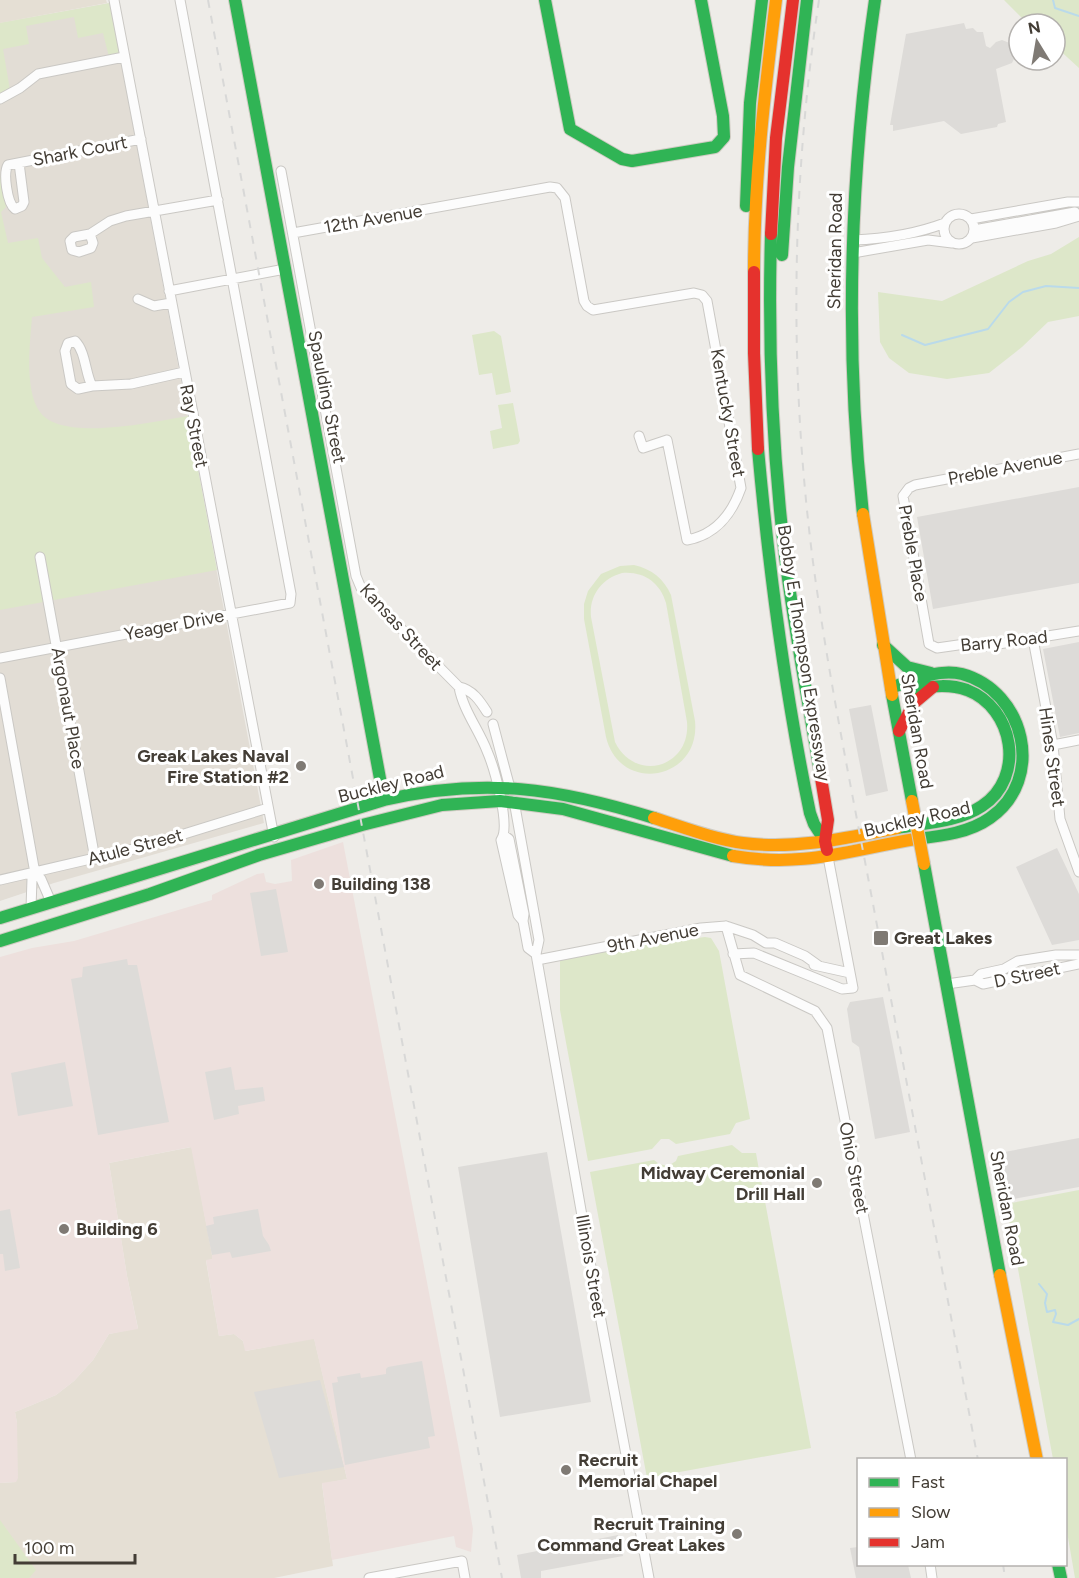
<svg xmlns="http://www.w3.org/2000/svg" width="1079" height="1578" font-family="Figtree,sans-serif">
	<style>
		.residential { fill: #e2ddd5 }
		.education { fill: #e5dfd4 }
		.medical { fill: #ede0dd }
		.green { fill: #dde7c9; fill-rule: evenodd }
		.parking { fill: #dddbd8 }
		.lines { fill: none; stroke-linecap: round; stroke-linejoin: round }
		.stream { stroke: #badaea; stroke-width: 2 }
		.street-casing { stroke: #cac8c4; stroke-width: 11 }
		.fast-casing { stroke: #cfcbc2; stroke-width: 14 }
		.slow-casing { stroke: #cfcbc2; stroke-width: 14 }
		.jam-casing { stroke: #cfcbc2; stroke-width: 14 }
		.street { stroke: #fcfcfc; stroke-width: 9 }
		.fast { stroke: #30b455; stroke-width: 12 }
		.slow { stroke: #ff9f0a; stroke-width: 12 }
		.jam { stroke: #e5322d; stroke-width: 12 }
		.rail { stroke: #d8d8d7; stroke-width: 2; stroke-dasharray: 8 8; stroke-linecap: butt }
		.slow-bridge-casing { stroke: #cfcbc2; stroke-width: 14; stroke-linecap: butt }
		.slow-bridge { stroke: #ff9f0a; stroke-width: 12 }
		.poi-dot { fill: #7f7a74; stroke: #fff; stroke-width: 2 }
		.labels { text-anchor: middle; stroke-width: 6; stroke-linejoin: round; paint-order: stroke }
		.street-label { font-size: 18px; fill: #433d35; stroke: #fff }
		.poi-label { font-size: 18px; font-weight: bold; fill: #433d35; stroke: #fff; text-anchor: start }
	</style>
	<rect width="100%" height="100%" fill="#eeece8"/>
	<path class="residential" d="M110,3L264,823L54,883L0,901V23Z"/>
	<path class="education" d="M0,0H106L107,3L0,23Z
		M192,1147L212,1255V1259L206,1261L219,1336L234,1334L243,1341L246,1351L314,1338L347,1479L322,1484L333,1566L274,1578H0V1483L16,1482L17,1423L15,1412L56,1395L74,1381L93,1360L109,1334L138,1328L127,1276L109,1163Z"/>
	<path class="medical" d="M343,842L459,1450L473,1529L471,1552L456,1547L454,1536L332,1560L322,1483L347,1479L314,1339L245,1351L243,1341L234,1334L219,1336L206,1260L212,1259V1255L191,1147L109,1163L127,1276L138,1329L109,1334L93,1360L74,1381L56,1395L15,1412L17,1423L18,1478L16,1482L0,1483V957L32,948L74,941L212,900V895L257,874L264,873L266,882L275,884L292,881L291,860Z"/>
	<path class="green" d="M1004,0H1079V68L1055,46V24H1028Z
		M110,3L120,55L109,57L103,33L78,38L74,17L26,26L29,44L3,49L10,90L0,95V23Z
		M0,174L6,207L1,212L8,243L38,238L42,258L65,287L91,282L94,307L32,317C30,343 24,390 40,412C62,443 156,421 188,416L217,570L0,610Z
		M1079,237V316L1048,322L1022,347L989,373L947,379L909,373L889,358L880,342L878,292L942,301L1028,261L1051,254Z
		M494,331L501,336L511,392L496,395L492,373L479,375L472,335Z
		M513,403L520,441L518,444L493,449L490,431L502,428L498,405Z
		M634,565C652,569 664,579 671,595L695,721C701,780 620,795 606,737L584,619V604L588,591L601,574L620,566ZM622,573C643,571 660,582 666,603L687,722C691,768 635,783 615,742L591,617C589,596 601,579 622,573Z
		M689,935L690,939L705,937L711,938L719,951L750,1119L736,1123L730,1134L676,1144L669,1139H661L652,1149L588,1161L560,1010V959Z
		M732,1145L742,1153H756L760,1176L753,1178L754,1181L761,1180L811,1448L647,1478L590,1172L654,1160L659,1164L668,1166L676,1161L678,1156Z
		M1079,1190V1578H1075L1066,1526V1460L1053,1459L1006,1204Z
		M0,1520L36,1570L29,1578H0Z"/>
	<path class="parking" d="M964,23L966,29L973,28L977,32H983L986,46L990,48L996,42L1002,40L1012,44L1016,51V55L1012,63L996,69L1006,122L998,124L997,127L961,134L944,121L893,131V125H890L906,34Z
		M1079,487V583L933,609L917,517Z
		M1079,642V733L1060,737L1043,649Z
		M871,705L888,791L866,796L849,709Z
		M1057,848L1079,894V940L1052,945L1016,867Z
		M276,889L288,952L261,956L250,893Z
		M127,959L128,965H137L169,1122L98,1135L71,979L82,977L83,967Z
		M883,997L910,1132L875,1139L859,1047L852,1042L847,1009L850,1002Z
		M65,1062L73,1106L18,1116L11,1073Z
		M231,1067L235,1090L263,1087L265,1101L238,1106L239,1114L214,1120L205,1072Z
		M1079,1138V1187L1008,1200L999,1153Z
		M547,1152L591,1402L500,1417L458,1167Z
		M10,1209L20,1268L5,1271L3,1254H0V1211Z
		M258,1209L263,1236L269,1245L271,1251L232,1258L230,1252L212,1255L206,1226L214,1224L213,1217Z
		M422,1361L435,1436L428,1437L430,1448L345,1465L332,1383L338,1382L337,1377L360,1373L361,1378L386,1374V1369L388,1367Z
		M320,1380L344,1467L279,1478L254,1392Z
		M618,1535L623,1556L541,1571V1578H521L517,1555Z
		M858,1547V1564L908,1565L911,1578H856L850,1548Z"/>
	<g class="lines">
		<path class="stream" d="M1053,0L1055,8L1079,16
			M902,335L925,345L988,329L1009,302L1023,292L1046,286L1079,288
			M1039,1284L1047,1294L1045,1303L1047,1312L1055,1310L1056,1314L1053,1322L1068,1325L1079,1319"/>
		<defs>
			<path id="street" d="M114,0L274,837
				M0,99L20,88L38,74L124,57
				M19,163L24,202L22,206L15,209C7,203 3,173 8,165L141,139
				M281,171L356,576L361,588L459,687
				M944 229a15 15 0 1 1 30 0a15 15 0 1 1-30 0Z
				M971,219L1068,202H1079
				M974,230L1075,212
				M293,233L550,187L557,188L565,198L584,301L587,306L593,310L694,293L702,295L707,301L741,488C732,514 715,535 687,540L667,440L643,448L639,436
				M90,234L93,243L91,248L79,252L72,250L70,241L74,237L90,234L110,221L126,216L218,200
				M972,238L1056,223L1079,216
				M853,240C884,239 916,234 945,223
				M853,253L928,240L952,243
				M169,291L285,269
				M138,299L154,306L171,303
				M75,341C86,352 85,373 92,386L78,389L71,384L65,351L68,343Z
				M92,386L131,384L184,372
				M1079,454L915,485L909,488L903,496L929,644L937,648L965,644L986,646L1079,631
				M40,557L95,859
				M1033,639L1053,745L1060,819L1079,872
				M0,658L290,603L291,594L180,0
				M0,678L35,873L32,879L31,908
				M487,712C480,701 473,690 459,687C463,710 479,730 487,751C494,767 511,826 501,840L518,915L523,921
				M493,724L510,788
				M1053,745L1079,740
				M514,801L539,940L536,954L591,1267L649,1578
				M505,836L509,839L524,914L523,921L528,948L536,954
				M35,873L41,879L51,902
				M0,880L142,847L268,808
				M726,926L740,975L815,1011L827,1028L911,1460
				M733,954L754,953L842,989L853,988L828,857
				M537,960L701,928L726,926L753,935L766,943H775L805,956L819,966
				M814,965L850,973
				M975,980L981,974L1004,969L1018,961L1056,955H1079
				M947,984L975,980L983,984L1079,964
				M930,1564L932,1578
				M369,1578L462,1561L465,1578"/>
			<path id="fast" d="M235,0L384,800
				M545,0L570,129L622,159L632,161L715,147L724,137L723,116L701,0
				M746,206L750,103L762,0
				M771,234C768,341 772,449 785,556C794,628 808,700 820,772
				M782,255L788,167L807,0
				M758,449C769,571 785,693 810,813L814,824L825,841
				M863,514C844,342 850,171 875,0
				M883,645L907,667L931,673
				M891,688C912,680 939,668 962,674C1025,691 1046,779 990,818C969,833 941,836 916,839
				M892,695L912,801
				M897,828C925,823 958,822 982,806C1026,777 1014,708 967,690C950,684 933,686 916,689
				M924,864L1000,1275
				M0,918L384,800C484,777 558,788 654,818
				M0,941L150,894L259,855L362,825L442,805L500,801L563,809L733,856
				M1058,1564L1061,1578"/>
			<path id="slow" d="M754,272C754,181 765,90 776,0
				M863,514L892,695
				M654,818C683,827 713,839 743,843C794,850 847,838 897,828
				M733,856C804,868 848,850 916,839
				M1000,1275L1037,1460"/>
			<path id="jam" d="M771,234L776,138L793,0
				M754,272V353L758,449
				M899,731L914,703L933,687
				M820,772L828,820L825,841L827,850"/>
		</defs>
		<use href="#street" class="street-casing"/>
		<use href="#fast" class="fast-casing"/>
		<use href="#slow" class="slow-casing"/>
		<use href="#jam" class="jam-casing"/>
		<use href="#street" class="street"/>
		<use href="#fast" class="fast"/>
		<use href="#slow" class="slow"/>
		<use href="#jam" class="jam"/>
		<path class="rail" d="M208,0L502,1578
			M819,0C791,185 789,376 813,562C829,682 854,801 876,920C910,1100 944,1280 978,1460
			M1003,1564L1005,1578"/>
		<defs>
			<path id="slow-bridge" d="M912,801L924,864"/>
		</defs>
		<use href="#slow-bridge" class="slow-bridge-casing"/>
		<use href="#slow-bridge" class="slow-bridge"/>
	</g>
	<g class="poi-dot">
		<circle cx="301" cy="766" r="6"/>
		<circle cx="319" cy="884" r="6"/>
		<rect x="873" y="930" width="16" height="16" rx="3"/>
		<circle cx="817" cy="1183" r="6"/>
		<circle cx="64" cy="1229" r="6"/>
		<circle cx="566" cy="1470" r="6"/>
		<circle cx="737" cy="1534" r="6"/>
	</g>
	<g class="labels">
		<g class="street-label">
			<text transform="translate(80 151) rotate(-11)" y="6">Shark Court</text>
			<text transform="translate(373 219) rotate(-10)" y="6">12th Avenue</text>
			<text transform="translate(835 251) rotate(-89)" y="6">Sheridan Road</text>
			<text transform="translate(327 397) rotate(79)" y="6">Spaulding Street</text>
			<text transform="translate(728 413) rotate(80)" y="6">Kentucky Street</text>
			<text transform="translate(194 426) rotate(79)" y="6">Ray Street</text>
			<text transform="translate(1005 468) rotate(-11)" y="6">Preble Avenue</text>
			<text transform="translate(913 553) rotate(80)" y="6">Preble Place</text>
			<text transform="translate(174 625) rotate(-11)" y="6">Yeager Drive</text>
			<text transform="translate(401 627) rotate(47)" y="6">Kansas Street</text>
			<text transform="translate(1004 641) rotate(-6)" y="6">Barry Road</text>
			<text transform="translate(804 653) rotate(81)" y="6">Bobby E. Thompson Expressway</text>
			<text transform="translate(68 708) rotate(80)" y="6">Argonaut Place</text>
			<text transform="translate(917 731) rotate(80)" y="6">Sheridan Road</text>
			<text transform="translate(1052 757) rotate(82)" y="6">Hines Street</text>
			<text transform="translate(391 784) rotate(-14)" y="6">Buckley Road</text>
			<text transform="translate(917 819) rotate(-13)" y="6">Buckley Road</text>
			<text transform="translate(135 847) rotate(-15)" y="6">Atule Street</text>
			<text transform="translate(653 938) rotate(-11)" y="6">9th Avenue</text>
			<text transform="translate(1027 975) rotate(-12)" y="6">D Street</text>
			<text transform="translate(854 1168) rotate(79)" y="6">Ohio Street</text>
			<text transform="translate(1007 1208) rotate(79)" y="6">Sheridan Road</text>
			<text transform="translate(591 1266) rotate(80)" y="6">Illinois Street</text>
		</g>
		<g class="poi-label">
			<text x="289" y="762" text-anchor="end">Greak Lakes Naval<tspan x="289" dy="21">Fire Station #2</tspan></text>
			<text x="331" y="890">Building 138</text>
			<text x="894" y="944">Great Lakes</text>
			<text x="805" y="1179" text-anchor="end">Midway Ceremonial<tspan x="805" dy="21">Drill Hall</tspan></text>
			<text x="76" y="1235">Building 6</text>
			<text x="578" y="1466">Recruit<tspan x="578" dy="21">Memorial Chapel</tspan></text>
			<text x="725" y="1530" text-anchor="end">Recruit Training<tspan x="725" dy="21">Command Great Lakes</tspan></text>
		</g>
	</g>
	<rect x="857" y="1458" width="210" height="108" fill="#ffffff" stroke="#b4b1ae" stroke-width="1.5"/>
	<rect x="869" y="1478" width="30" height="9" fill="#30b455" stroke="#b4b1ae" stroke-width="1.5"/>
	<text x="911" y="1488" font-size="18" fill="#433d35">Fast</text>
	<rect x="869" y="1508" width="30" height="9" fill="#ff9f0a" stroke="#b4b1ae" stroke-width="1.5"/>
	<text x="911" y="1518" font-size="18" fill="#433d35">Slow</text>
	<rect x="869" y="1538" width="30" height="9" fill="#e5322d" stroke="#b4b1ae" stroke-width="1.5"/>
	<text x="911" y="1548" font-size="18" fill="#433d35">Jam</text>
	<g transform="translate(1037 42) rotate(349)"><circle r="28" fill="#ffffff" stroke="#b4b1ae" stroke-width="1.5"/>
	<path d="M0-4.5L10 22L0 15L-10 22Z" fill="#7f7a74"/>
	<text y="-9" font-size="16" font-weight="bold" text-anchor="middle" fill="#433d35">N</text>
	</g>
	<path d="M15 1554v9h120v-9" fill="none" stroke="#433d35" stroke-width="3"/>
	<text x="24" y="1554" font-size="18" fill="#433d35" stroke="#ffffff" stroke-width="4.5" paint-order="stroke">100 m</text>
</svg>
